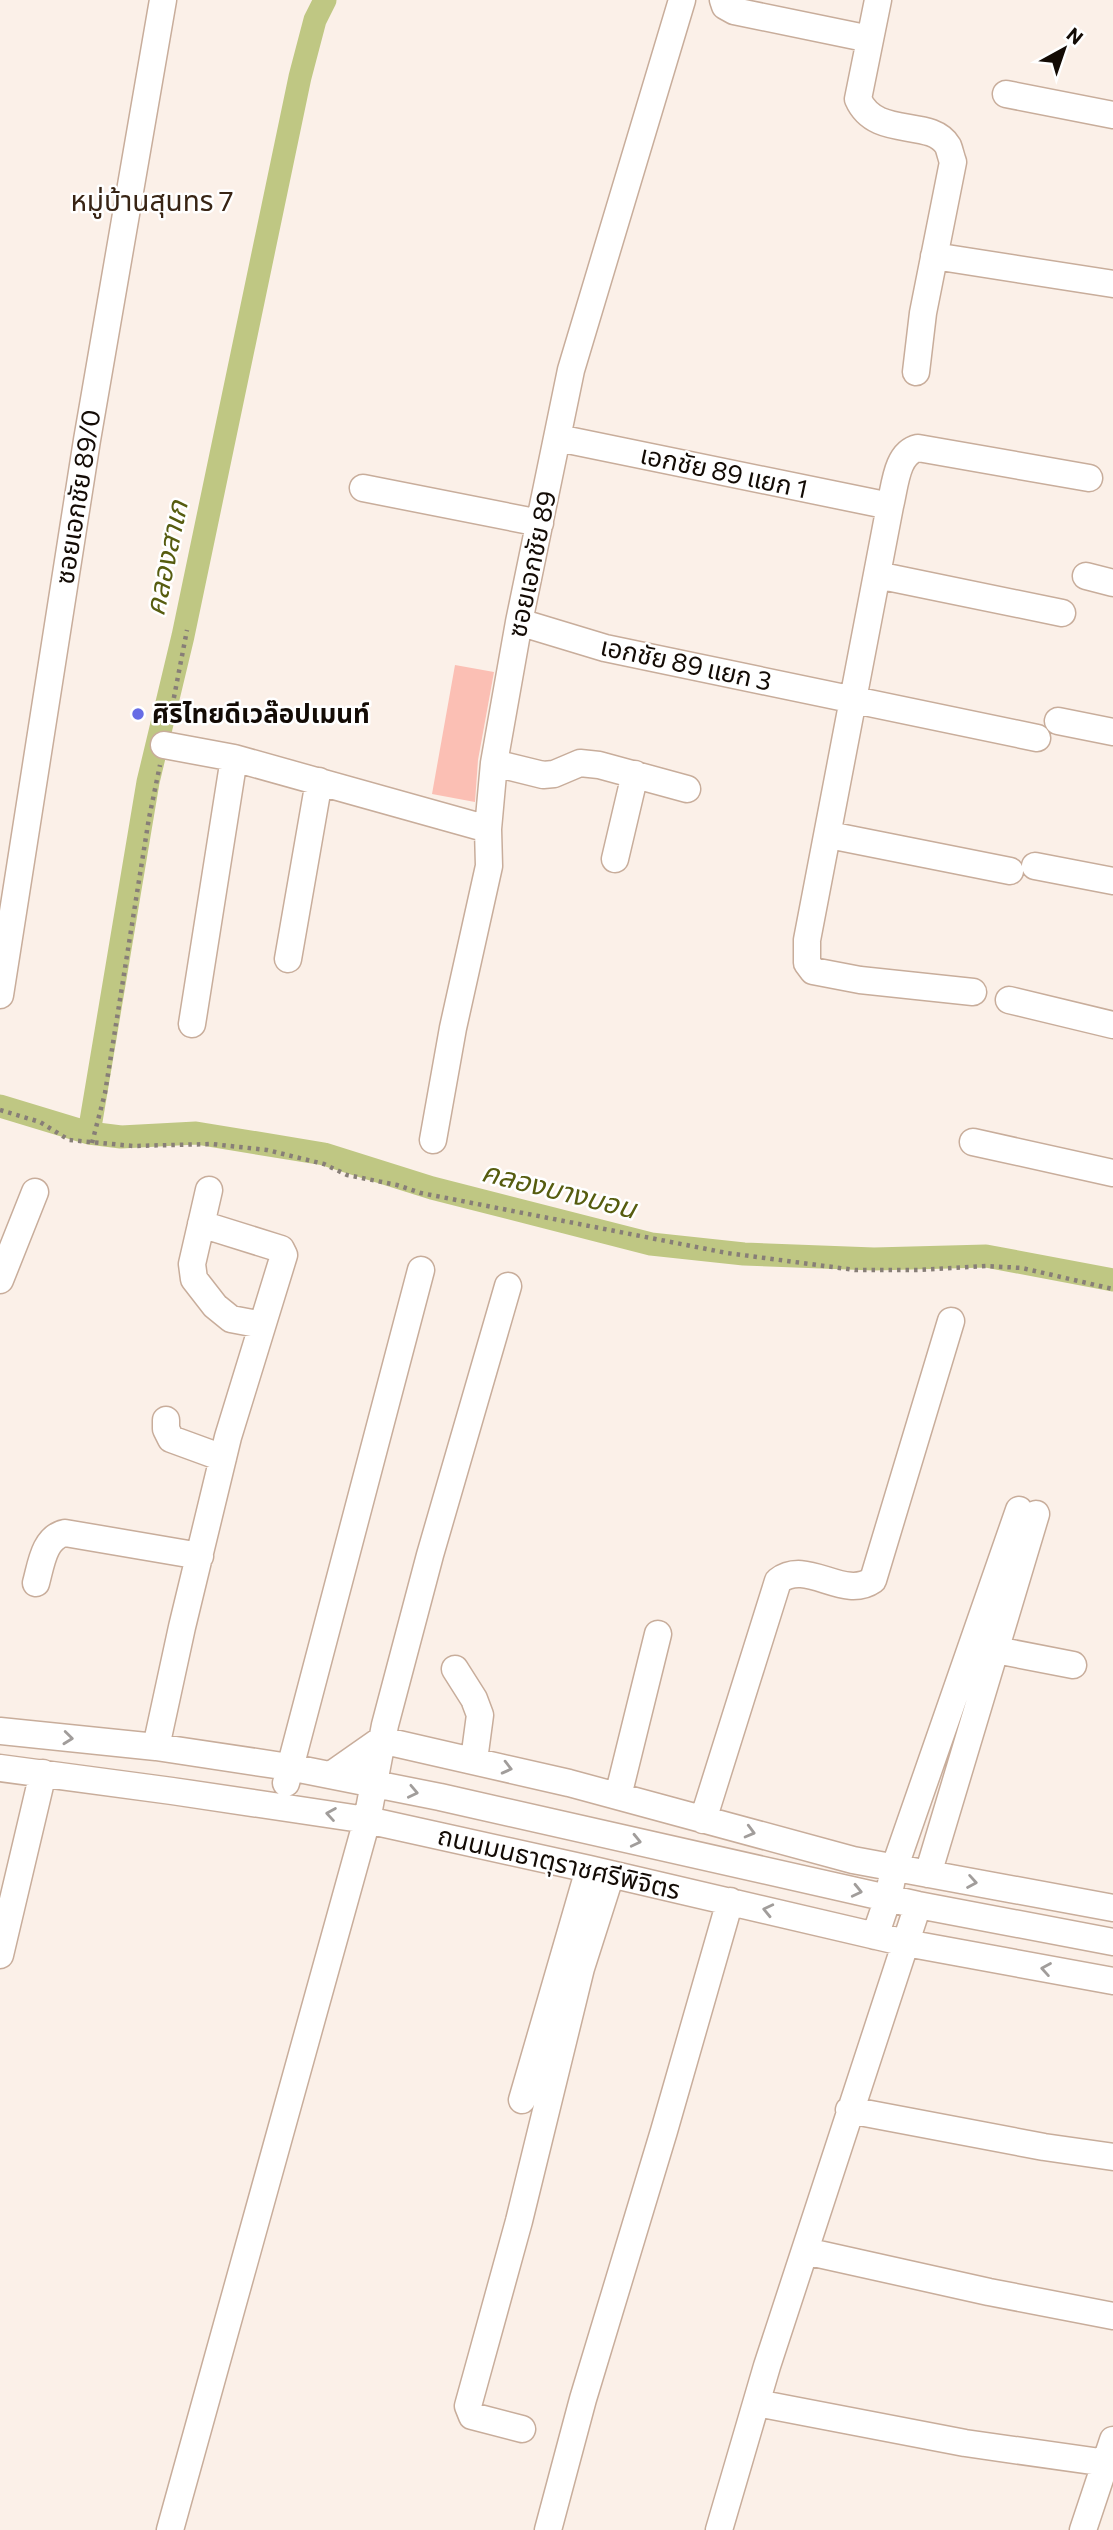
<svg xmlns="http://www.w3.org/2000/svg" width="1113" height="2530" font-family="Commissioner,'Noto Sans Thai',sans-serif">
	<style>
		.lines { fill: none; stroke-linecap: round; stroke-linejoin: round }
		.canal { stroke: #bfc783; stroke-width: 23 }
		.building { fill: #fbbfb4 }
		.minor-casing { stroke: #c8ad9b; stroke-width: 29 }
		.path { stroke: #877e77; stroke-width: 4.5; stroke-dasharray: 3.5 5; stroke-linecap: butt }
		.minor { stroke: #fff; stroke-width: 26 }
		.oneway { stroke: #a19d9b }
		.poi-dot { fill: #676ce5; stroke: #fff; stroke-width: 2.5 }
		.labels { text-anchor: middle; stroke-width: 5; stroke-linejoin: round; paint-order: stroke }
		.street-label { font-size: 26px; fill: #130b05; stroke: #fff }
		.poi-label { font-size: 26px; font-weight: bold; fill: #130b05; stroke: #fff; text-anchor: start }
		.neighbourhood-label { font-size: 28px; fill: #382414; stroke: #fff }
		.water-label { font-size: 28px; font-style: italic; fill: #565c0f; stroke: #fff }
	</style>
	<rect width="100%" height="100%" fill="#fbf0e8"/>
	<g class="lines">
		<path class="canal" d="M0,1106L89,1133L121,1137L196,1133L324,1154L432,1188L651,1244L744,1254L874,1259L986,1256L1113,1280
			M89,1133L148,782L183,636L300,77L315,20L325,0"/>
	</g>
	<path class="building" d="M455,665L494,672L478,760L475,802L432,794Z"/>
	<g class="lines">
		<defs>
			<path id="minor" d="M723,0L725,6L734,11L870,39
				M878,0L858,99C876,140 931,117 948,146C950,151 951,157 953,162L923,313L916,372
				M1006,94L1113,115
				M934,256L1113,284
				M558,438L890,506
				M363,488L540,523
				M877,575L1062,613
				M1086,576L1113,583
				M519,622L605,648L1037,738
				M1058,721L1113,732
				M164,745L234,758L488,829
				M494,763L543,775L554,774L580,763L599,765L687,789
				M829,835L1010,871
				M615,859L635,774
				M1035,866L1113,881
				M288,959L319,781
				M973,992L860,980L813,971L807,963V940L890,506C895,487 896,453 918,448L1089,478
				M0,995L87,440L163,0
				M1009,1000L1113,1025
				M192,1024L234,758
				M433,1140L453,1028L489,866L488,829L494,763L519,622L571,370L682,0
				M973,1142L1113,1173
				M209,1190L192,1264L194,1279L215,1306L231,1319L262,1325
				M0,1280L35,1192
				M166,1420V1429L171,1439L223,1458
				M36,1583C41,1565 44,1537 65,1533L200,1556
				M996,1650L1073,1665
				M455,1669L474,1699L480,1715L474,1760
				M0,1731L156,1747L289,1767L440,1797L918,1905L1113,1942
				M156,1747L182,1627L228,1437L284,1255L281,1249L201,1224
				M0,1768L172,1791L367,1820L589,1869L906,1943L1113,1981
				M331,1775L381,1740L569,1783L853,1860L1113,1908
				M286,1783L421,1270
				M618,1796L658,1634
				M703,1820L778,1581C807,1558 843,1601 873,1580L951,1321
				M928,1874L1036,1514
				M875,1936L888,1898L894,1869L1019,1510
				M0,1955L43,1773
				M522,2100L589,1869
				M849,2110L1044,2147L1113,2157
				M805,2251L989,2292L1113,2316
				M757,2403L965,2443L1113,2464
				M522,2429L472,2416L468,2406L519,2221L581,1968L611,1874
				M170,2530L367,1820L385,1725L430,1555L508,1286
				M548,2530L583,2399L664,2131L730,1901
				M719,2530L767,2366L918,1905
				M1083,2530L1113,2440"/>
		</defs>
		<use href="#minor" class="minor-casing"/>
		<path class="path" d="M169,723L187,630
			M0,1110L40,1122L69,1140L133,1146L212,1144L267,1150L324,1164L347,1175L397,1185L421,1193L727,1253L855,1270H919L987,1266L1022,1268L1113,1289
			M92,1143L105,1093L149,818L160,765"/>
		<use href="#minor" class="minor"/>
	</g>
	<defs><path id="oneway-chevron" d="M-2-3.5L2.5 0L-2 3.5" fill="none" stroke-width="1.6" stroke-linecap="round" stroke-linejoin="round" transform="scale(1.75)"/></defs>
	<g class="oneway">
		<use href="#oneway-chevron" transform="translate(68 1738) rotate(6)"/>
		<use href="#oneway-chevron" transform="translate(507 1768) rotate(14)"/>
		<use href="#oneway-chevron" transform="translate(413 1792) rotate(12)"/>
		<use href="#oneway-chevron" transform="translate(331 1814) rotate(-171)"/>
		<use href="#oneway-chevron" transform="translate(750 1832) rotate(15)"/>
		<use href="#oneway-chevron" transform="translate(636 1841) rotate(13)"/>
		<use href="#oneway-chevron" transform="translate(972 1882) rotate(10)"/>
		<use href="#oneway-chevron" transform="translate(857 1891) rotate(13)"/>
		<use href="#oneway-chevron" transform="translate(768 1910) rotate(-167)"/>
		<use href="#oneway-chevron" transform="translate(1046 1969) rotate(-170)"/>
	</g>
	<circle class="poi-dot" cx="138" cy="714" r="7"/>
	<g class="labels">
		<g class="street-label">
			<text transform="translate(724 472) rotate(12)" y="9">เอกชัย 89 แยก 1</text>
			<text transform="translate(78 497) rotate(-81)" y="9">ซอยเอกชัย 89/0</text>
			<text transform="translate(532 564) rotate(-78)" y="9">ซอยเอกชัย 89</text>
			<text transform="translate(686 664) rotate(12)" y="9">เอกชัย 89 แยก 3</text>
			<text transform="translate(559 1863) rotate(13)" y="9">ถนนมนธาตุราชศรีพิจิตร</text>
		</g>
		<g class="poi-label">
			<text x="152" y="723">ศิริไทยดีเวล๊อปเมนท์</text>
		</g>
		<g class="neighbourhood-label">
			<text x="152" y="211">หมู่บ้านสุนทร 7</text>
		</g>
		<g class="water-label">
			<text transform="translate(166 558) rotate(-78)" y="10">คลองสาเก</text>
			<text transform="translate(559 1190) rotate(14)" y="10">คลองบางบอน</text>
		</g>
	</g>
	<g transform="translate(1064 49) rotate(40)" stroke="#ffffff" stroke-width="5" paint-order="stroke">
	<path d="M0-5L12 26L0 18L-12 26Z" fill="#130b05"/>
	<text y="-10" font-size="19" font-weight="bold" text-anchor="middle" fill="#130b05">N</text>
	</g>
</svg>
